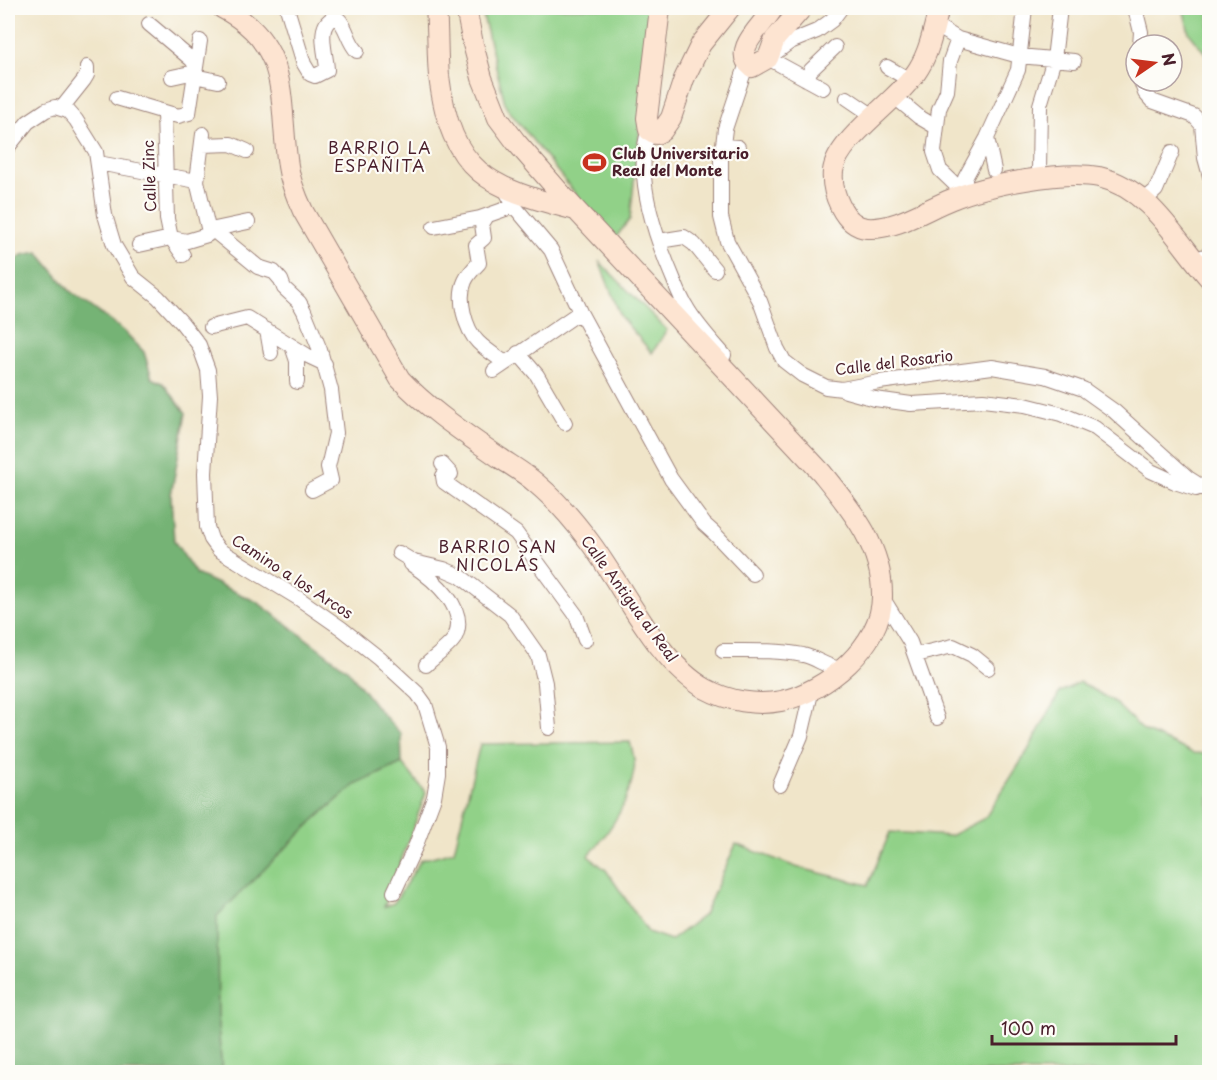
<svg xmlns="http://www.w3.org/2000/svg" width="1217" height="1080" font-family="'Playpen Sans',sans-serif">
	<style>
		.green { fill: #91d188; stroke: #6e785a; stroke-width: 1.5 }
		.forest { fill: #74b374; stroke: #5f6950; stroke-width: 1.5 }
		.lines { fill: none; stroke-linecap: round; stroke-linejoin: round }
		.minor-casing { stroke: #9d827a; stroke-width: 16 }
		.secondary-casing { stroke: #9d827a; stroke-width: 22 }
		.minor { stroke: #fff; stroke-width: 14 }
		.secondary { stroke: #fde4d1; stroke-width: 20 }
		.labels { text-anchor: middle; stroke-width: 4.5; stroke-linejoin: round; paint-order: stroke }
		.poi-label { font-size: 15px; font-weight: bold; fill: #4a1f2b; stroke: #fdfcf7; text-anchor: start }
		.street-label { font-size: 15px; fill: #4a1f2b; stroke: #fdfcf7 }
		.neighbourhood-label { font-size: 16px; letter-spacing: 1.5px; fill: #4a1f2b; stroke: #fdfcf7 }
	</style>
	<rect width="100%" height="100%" fill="#fdfcf7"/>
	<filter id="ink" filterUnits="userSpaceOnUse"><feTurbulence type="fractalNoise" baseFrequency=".0167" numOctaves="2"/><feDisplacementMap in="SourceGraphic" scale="12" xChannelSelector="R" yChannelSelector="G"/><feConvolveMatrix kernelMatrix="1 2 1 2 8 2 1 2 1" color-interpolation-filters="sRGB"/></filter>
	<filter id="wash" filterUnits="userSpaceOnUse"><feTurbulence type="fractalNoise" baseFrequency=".008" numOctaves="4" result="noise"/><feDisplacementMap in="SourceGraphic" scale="24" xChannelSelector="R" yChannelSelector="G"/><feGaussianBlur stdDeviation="1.35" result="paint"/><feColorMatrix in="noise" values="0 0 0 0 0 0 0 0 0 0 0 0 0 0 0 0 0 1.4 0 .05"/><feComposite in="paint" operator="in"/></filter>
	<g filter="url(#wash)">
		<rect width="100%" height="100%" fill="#f0e5c9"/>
		<path class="green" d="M481,8H653L630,219L613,241L506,107Z
			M1183,8H1209V58L1189,33Z
			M599,261L667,330L652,353L621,317Z
			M1080,682L1113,701L1144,731L1193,753L1209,754V1072H222L218,1026L216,916L316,818L355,785L402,763L426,793L384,907L394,903L421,860L454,851L480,744L630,742C632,750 636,761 634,770C629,803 610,832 588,856L606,870L648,932L671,940L704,915L736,844L796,867L868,885L890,832L950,836L985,818L1027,752L1060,692Z"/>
		<path class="forest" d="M38,252L70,291L124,331L144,352L152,378L163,383L186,413L171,495L174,541L196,574L257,602L348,670L378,709L401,734L402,763L355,785L316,818L217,916L218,1026L222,1072H8V265L22,255Z"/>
	</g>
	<g filter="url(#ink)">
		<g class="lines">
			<defs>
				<path id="minor" d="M287,8L304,64L310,74L315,76L327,70C327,55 314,23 336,17C347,25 347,41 357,51
					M1135,8L1141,32L1140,45
					M149,24L192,60L196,66
					M935,25L958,39L1019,56L1074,61
					M958,39L950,61L947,91L939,109L934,152L940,170L965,194
					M747,63L725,129L721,160V217L727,241L760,301L777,348L784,361L802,375L826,387L842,389L879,382L992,367L1045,376L1083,389L1114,411L1188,478L1210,492
					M887,67L910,80
					M194,76L218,81
					M172,77L195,72
					M806,79L811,70L835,47
					M1141,81L1145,93L1152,101L1194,116L1202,125L1205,158L1210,176
					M823,88L768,58L790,42L817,31L832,20L841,8
					M895,97L919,117L936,127
					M117,98L178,116L189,113L200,41
					M847,98L875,117
					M61,109L84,80L87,75V67
					M164,112L167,219L171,238L183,255
					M649,130C633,174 655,236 673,278C677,288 681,299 687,308C697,325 711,340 724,355
					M203,134L197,181L209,232
					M987,138L994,170
					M202,145L231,144L247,151
					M723,146L738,147
					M8,147L28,122L46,110L55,107L68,111L76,120L96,152L105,215L114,245L133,277L158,297L182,323L199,345L208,370L210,396L205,473L207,527L211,539L219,550L298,598L341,628L379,658L417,693L425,704L438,747V773L434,797L416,845L394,892
					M98,163L197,181
					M1039,172L1040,105L1054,59L1060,8
					M504,187L514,206L551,250L580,312L671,479L704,524L714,533L753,574
					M965,194V178L987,138L1018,70L1025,8
					M1145,200L1156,190L1172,152
					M487,216L482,224L484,238L476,245L479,263C474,268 468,274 465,281C457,298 465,329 478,342C486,350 496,356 504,362
					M434,227L480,218L514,206
					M213,230L258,267L274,272L281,280L284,288L299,302L304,311L320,350L331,390L336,433L328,467L331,480L312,490
					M659,241L684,237L694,244L715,270
					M139,245L171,238L187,241L207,235L215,229L248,222
					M1194,260L1210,254
					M211,327L247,318L308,356L325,364
					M267,330L271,353
					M292,346L297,361V382
					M518,353L537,375L565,423
					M494,371L580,312
					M846,391L875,399L911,404L983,400L1025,405L1061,414L1095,428L1151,471L1175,482L1196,489
					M442,464L451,474L443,476L444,482L516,533L576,615L585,640
					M399,553L414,562L444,569L460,576L510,615L538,655L545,683L549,728
					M411,564C432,578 471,609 454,639C448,648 434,657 426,665
					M882,597L910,642L937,718
					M723,651C750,651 776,650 803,655C817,658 827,668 842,669
					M915,655L953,646L972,655L988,668
					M780,785L801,736L812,689"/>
				<path id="secondary" d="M222,8C293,45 278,100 288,166C290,181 296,196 303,211L400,379C429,410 466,434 500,458C512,466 526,474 537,484C556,500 574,521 589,541C624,587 655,660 706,689C728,701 757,706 781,701C826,692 882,645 882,597C883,547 851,509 822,473L562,195L516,142L498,118L482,78L473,44L466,8
					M436,8C438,30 437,54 439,76C451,173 488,188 576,210
					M660,8L647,118L649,130L656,134L662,131L671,118L684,79L701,44L730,8
					M773,8C764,25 730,50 752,67L768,58L775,39L802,8
					M939,8C934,27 930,50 919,68C901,99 837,138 833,171C831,191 843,226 867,228C896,230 926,209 952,199C986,185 1063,170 1099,177C1151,189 1177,242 1210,279"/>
			</defs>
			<use href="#minor" class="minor-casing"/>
			<use href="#secondary" class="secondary-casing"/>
			<use href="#minor" class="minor"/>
			<use href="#secondary" class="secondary"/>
		</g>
	</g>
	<defs>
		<symbol id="stadium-bare" viewBox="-9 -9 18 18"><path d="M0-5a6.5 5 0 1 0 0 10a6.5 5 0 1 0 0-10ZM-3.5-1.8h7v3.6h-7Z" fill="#c8321e" stroke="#fdfcf7" stroke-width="2.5" paint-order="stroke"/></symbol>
	</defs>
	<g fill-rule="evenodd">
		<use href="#stadium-bare" x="578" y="146" width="33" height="33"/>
	</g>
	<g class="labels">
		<g class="poi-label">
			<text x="612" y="159">Club Universitario<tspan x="612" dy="17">Real del Monte</tspan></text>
		</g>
		<g class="street-label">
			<text transform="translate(150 176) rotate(-92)" y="5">Calle Zinc</text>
			<text transform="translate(894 363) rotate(-7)" y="5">Calle del Rosario</text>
			<text transform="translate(292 577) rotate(33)" y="5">Camino a los Arcos</text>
			<text transform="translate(629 599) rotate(54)" y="5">Calle Antigua al Real</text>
		</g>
		<g class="neighbourhood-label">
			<text x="380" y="154">BARRIO LA<tspan x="380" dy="18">ESPAÑITA</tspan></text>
			<text x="498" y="553">BARRIO SAN<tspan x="498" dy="18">NICOLÁS</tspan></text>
		</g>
	</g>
	<rect width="1217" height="1080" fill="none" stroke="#fdfcf7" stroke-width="30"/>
	<g transform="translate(1154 63) rotate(76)"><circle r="28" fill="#fdfcf7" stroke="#b5a4a5" stroke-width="1.5"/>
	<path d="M0-4.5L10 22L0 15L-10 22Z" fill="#c8321e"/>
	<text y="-9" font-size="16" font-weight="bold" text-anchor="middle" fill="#4a1f2b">N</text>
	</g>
	<path d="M992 1035v9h184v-9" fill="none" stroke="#4a1f2b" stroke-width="3"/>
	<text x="1001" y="1035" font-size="18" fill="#4a1f2b" stroke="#fdfcf7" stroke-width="4.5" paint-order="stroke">100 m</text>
</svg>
